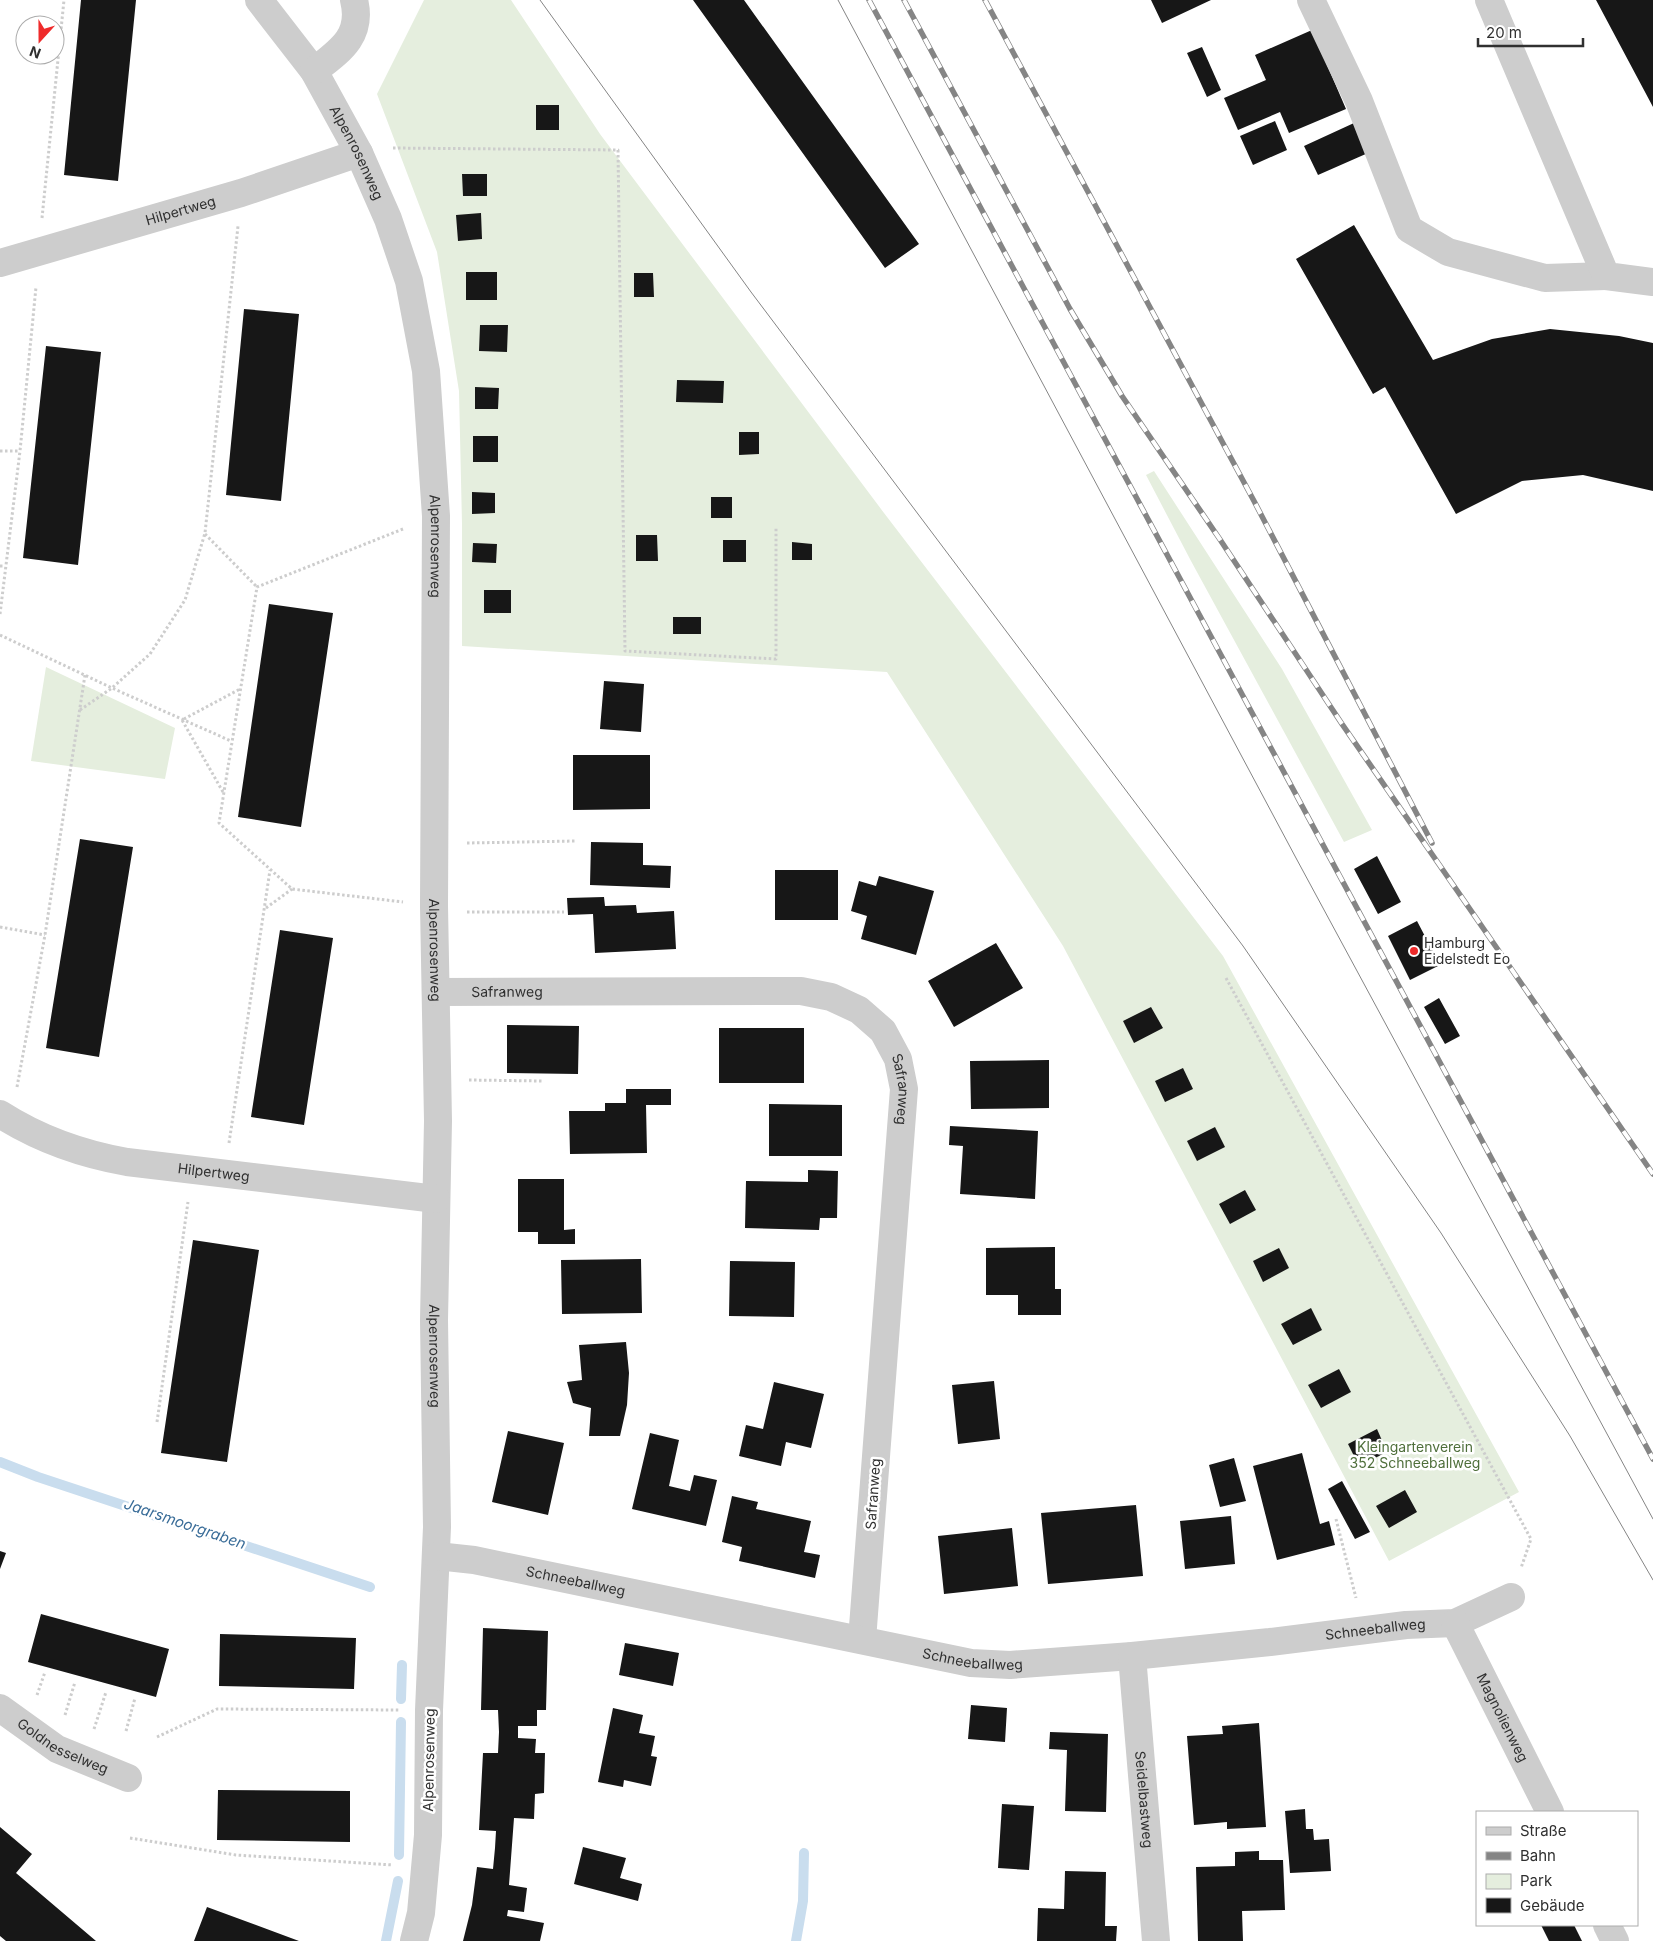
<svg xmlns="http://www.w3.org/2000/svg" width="1653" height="1941" font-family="Inter,sans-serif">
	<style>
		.green { fill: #e5eede }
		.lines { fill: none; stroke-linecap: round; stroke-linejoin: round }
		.stream { stroke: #c9ddee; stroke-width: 10 }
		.building { fill: #171717 }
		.path { stroke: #cdcdcd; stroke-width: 3; stroke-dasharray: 2.5 2.5; stroke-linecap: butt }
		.minor { stroke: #cdcdcd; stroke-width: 28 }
		.tram { stroke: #858585; stroke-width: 1 }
		.rail-casing { stroke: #858585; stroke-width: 5.5 }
		.rail { stroke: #fff; stroke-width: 4; stroke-dasharray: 11; stroke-linecap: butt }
		.poi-dot { fill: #ef2b2b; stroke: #fff; stroke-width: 2 }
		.labels { text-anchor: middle; stroke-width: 5; stroke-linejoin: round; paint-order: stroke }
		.street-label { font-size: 14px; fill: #303030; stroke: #fff }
		.poi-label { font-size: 14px; fill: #303030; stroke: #fff; text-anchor: start }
		.park-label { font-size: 14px; fill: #4f6f3b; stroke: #fff }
		.water-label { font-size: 15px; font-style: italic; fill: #396c98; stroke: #fff }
	</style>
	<rect width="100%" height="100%" fill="#fff"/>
	<path class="green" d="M424,0H511L600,134L884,513L1223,956L1519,1492L1389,1561L1063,946L887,672L462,646V524L459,391L437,252L377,94Z
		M1154,471L1282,669L1372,830L1344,842L1191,561L1146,475Z
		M46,667L175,728L165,779L31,761Z"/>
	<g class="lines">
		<path class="stream" d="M0,1462L38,1477L370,1587
			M401,1699L402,1665
			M399,1855L401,1722
			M386,1941L398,1881
			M796,1941L803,1901L804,1853"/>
	</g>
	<path class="building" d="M81,0H136L118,181L64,175Z
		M693,0H744L919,244L885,268Z
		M1151,0H1211L1162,23Z
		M1596,0H1653V107Z
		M1312,30L1346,109L1289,133L1280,112L1238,130L1224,98L1266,80L1255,55Z
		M1202,47L1221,90L1207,97L1187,53Z
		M536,105H559V130H536Z
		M1275,121L1287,150L1253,165L1240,136Z
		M1354,123L1368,153L1318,175L1304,146Z
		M462,174H487V196H463Z
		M481,213L482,239L458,241L456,215Z
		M1354,225L1433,360L1492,339L1550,329L1619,336L1653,343V491L1583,475L1522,481L1456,514L1385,387L1373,394L1296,259Z
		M466,272H497V300H466Z
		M634,273H653L654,297H634Z
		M244,309L299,314L281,501L226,495Z
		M480,325H508L507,352L479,351Z
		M46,346L101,352L78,565L23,558Z
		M677,380L724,381L723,403L676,402Z
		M475,387L499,388L498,409H475Z
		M739,432H759V454L739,455Z
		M473,436H498V462H473Z
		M472,492L495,493V513L472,514Z
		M711,497H732V518H711Z
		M636,535H657L658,561H636Z
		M723,540H746V562H723Z
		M792,542L812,544V560H792Z
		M473,543L497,544L496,563L472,562Z
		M484,590H511V613H484Z
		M269,604L333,613L301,827L238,817Z
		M673,617H701V634H673Z
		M604,681L644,684L641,732L600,729Z
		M573,755H650V809L573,810Z
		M80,839L133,847L99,1057L46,1048Z
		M591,842L643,843V865L671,866L670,888L590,885Z
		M1377,856L1401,902L1378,914L1354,869Z
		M775,870H838V920H775Z
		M879,876L934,891L916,955L861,939L867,916L851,911L859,881L876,886Z
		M604,897L605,906L636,905L637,913L674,911L676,949L595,953L593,914L568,915L567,898Z
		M1417,921L1440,965L1410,980L1388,936Z
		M280,930L333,938L304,1125L251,1117Z
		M996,943L1023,988L954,1027L928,981Z
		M1439,998L1460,1036L1445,1044L1424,1007Z
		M1151,1007L1163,1028L1134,1043L1123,1021Z
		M507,1025L579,1026L578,1074L507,1073Z
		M719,1028H804V1083H719Z
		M1049,1060V1108L971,1109L970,1061Z
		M1183,1068L1193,1089L1165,1102L1155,1081Z
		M626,1089H671V1105H646L647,1153L570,1154L569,1111H605V1103H626Z
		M769,1104L842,1105V1156H769Z
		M950,1126L1038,1131L1035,1199L960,1194L963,1146L949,1145Z
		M1215,1127L1225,1147L1197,1161L1187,1141Z
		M808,1170L838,1171L837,1218H820L819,1230L745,1228L746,1181L808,1182Z
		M518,1179H564V1230L575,1229V1244H538V1232H518Z
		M1245,1190L1256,1210L1230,1224L1219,1204Z
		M193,1240L259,1250L227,1462L161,1453Z
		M1055,1247V1289H1061V1315H1018V1295H986V1248Z
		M1279,1248L1289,1268L1263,1282L1253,1261Z
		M641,1259L642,1313L562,1314L561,1260Z
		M730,1261L795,1262L794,1317L729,1316Z
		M1311,1308L1322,1330L1293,1345L1281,1324Z
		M626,1342L629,1373L627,1405L620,1436H589L591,1408L573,1403L567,1382L582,1380L579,1345Z
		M1339,1369L1351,1392L1321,1408L1308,1385Z
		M994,1381L1000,1439L958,1444L952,1385Z
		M774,1382L824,1394L811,1448L786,1442L781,1466L739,1456L746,1425L763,1429Z
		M1377,1429L1387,1452L1359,1466L1348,1444Z
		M508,1431L564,1443L548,1515L492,1502Z
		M650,1433L679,1440L669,1486L690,1491L694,1475L717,1480L706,1526L632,1509Z
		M1302,1453L1320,1524L1329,1521L1335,1545L1277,1560L1253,1466Z
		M1234,1458L1246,1501L1220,1507L1209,1465Z
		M1342,1481L1370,1532L1355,1539L1328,1489Z
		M1405,1490L1417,1512L1389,1528L1376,1506Z
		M732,1496L758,1502L756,1509L811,1521L804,1552L820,1555L815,1578L739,1561L742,1547L722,1542Z
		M1136,1505L1143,1576L1048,1584L1041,1513Z
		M1231,1516L1235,1564L1185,1569L1180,1521Z
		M1012,1528L1018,1586L944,1594L938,1536Z
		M0,1551L6,1553L0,1569Z
		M41,1614L169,1649L156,1697L28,1662Z
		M483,1628L548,1631L546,1710H537V1726H518V1738L536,1739L535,1753H545L544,1793L535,1794L534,1819L514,1818L509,1885L527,1888L524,1912L508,1910L507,1916L544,1923L540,1941H463L472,1905L477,1867L493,1869L495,1848L496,1831L479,1830L483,1753H498L499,1732L498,1710H481Z
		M220,1634L356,1638L354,1689L219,1686Z
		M625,1643L679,1653L673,1686L619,1675Z
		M971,1705L1007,1708L1005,1742L968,1739Z
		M613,1708L643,1715L639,1733L655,1736L651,1756L657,1757L651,1786L624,1780L623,1787L598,1782Z
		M1259,1723L1266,1827L1227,1829V1822L1194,1825L1187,1736L1223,1734L1222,1726Z
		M1050,1732L1108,1734L1106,1812L1065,1811L1067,1750L1049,1749Z
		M218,1790L350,1791V1842L217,1840Z
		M1002,1804L1034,1806L1029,1870L998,1868Z
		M1305,1809L1306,1829H1313L1314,1840L1329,1839L1331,1871L1290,1873L1285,1811Z
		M0,1827L32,1854L16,1873L96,1941H6L0,1936Z
		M583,1847L626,1858L620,1878L642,1884L638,1901L574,1884Z
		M1259,1851V1860H1283L1285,1910L1242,1911L1243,1941H1198L1196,1867L1235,1866V1852Z
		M1065,1871L1106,1872L1105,1926H1117L1116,1941H1037L1038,1908L1064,1909Z
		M207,1907L299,1941H194Z
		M1541,1925H1574L1582,1941H1549Z"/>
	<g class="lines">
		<path class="path" d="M393,148L618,150L625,651L776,659V527
			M42,218L64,0
			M0,451H20
			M403,529L257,587L219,823L292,889L403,902
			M205,534L257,587
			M0,566H5
			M0,614L20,451L36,287
			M0,635L112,688L231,741
			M80,710L112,688L150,654L185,600L205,533L238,226
			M223,792L182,720L240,689
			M467,843L576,841
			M266,908L292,889
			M467,912H564
			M0,927L45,935
			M1226,978L1531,1539L1521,1568
			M469,1080L543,1081
			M17,1087L45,935L85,675
			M229,1143L270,870
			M157,1422L188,1202
			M1336,1519L1356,1598
			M37,1695L45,1672
			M65,1715L75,1682
			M94,1729L106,1692
			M126,1731L135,1698
			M157,1737L217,1709L399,1710
			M130,1838L236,1855L393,1865"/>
		<g class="minor">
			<path id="s1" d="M259,0L314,71L359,153L388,219L409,281L426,371L436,516L434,906L438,1121L434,1320L437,1527L429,1710L428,1835L421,1913L414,1941"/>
			<path d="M1311,0L1359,101L1409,229L1448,252L1545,278L1606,276"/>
			<path d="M1489,0L1606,276L1653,282"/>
			<path d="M314,71C340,51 363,36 354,0"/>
			<path id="s2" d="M0,263L241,193L359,153"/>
			<path id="s3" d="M436,992L801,991L831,997L859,1010L883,1031L898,1059L904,1089L862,1640"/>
			<path id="s4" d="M0,1114C39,1139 82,1154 127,1162L436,1199"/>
			<path id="s5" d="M437,1556L474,1560L971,1663L1010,1665L1132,1656L1270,1642L1406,1625L1455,1623L1511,1597"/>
			<path id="s6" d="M1455,1623L1550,1812"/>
			<path id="s7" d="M1132,1656L1156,1941"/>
			<path id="s8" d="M0,1708L57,1749L128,1778"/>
			<path d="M1607,1925L1615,1941"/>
		</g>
		<path class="tram" d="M540,0L751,292L1243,946L1441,1233L1570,1436L1653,1580
			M838,0L1296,858L1653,1519"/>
		<defs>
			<path id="rail" d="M869,0L1653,1459
				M904,0L1070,309L1122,396L1219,538L1342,724L1653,1174
				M985,0L1254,501L1432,843"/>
		</defs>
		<use href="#rail" class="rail-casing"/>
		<use href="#rail" class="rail"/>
	</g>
	<circle class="poi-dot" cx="1414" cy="951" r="5"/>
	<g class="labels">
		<g class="street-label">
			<text dy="5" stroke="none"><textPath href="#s1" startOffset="182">Alpenrosenweg</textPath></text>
			<text dy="5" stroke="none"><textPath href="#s2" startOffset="188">Hilpertweg</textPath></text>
			<text dy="5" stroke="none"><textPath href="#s1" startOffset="588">Alpenrosenweg</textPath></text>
			<text dy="5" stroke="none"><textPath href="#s1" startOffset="992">Alpenrosenweg</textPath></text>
			<text dy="5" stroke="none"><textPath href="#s3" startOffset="71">Safranweg</textPath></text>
			<text dy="5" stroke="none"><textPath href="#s3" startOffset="521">Safranweg</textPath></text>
			<text dy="5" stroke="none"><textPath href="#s4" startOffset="224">Hilpertweg</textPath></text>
			<text dy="5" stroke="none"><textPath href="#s1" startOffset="1398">Alpenrosenweg</textPath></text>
			<text transform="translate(873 1494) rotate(-86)" y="5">Safranweg</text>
			<text dy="5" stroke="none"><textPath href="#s5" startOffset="141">Schneeballweg</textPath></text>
			<text dy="5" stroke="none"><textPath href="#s5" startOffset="951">Schneeballweg</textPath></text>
			<text dy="5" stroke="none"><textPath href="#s5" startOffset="546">Schneeballweg</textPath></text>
			<text dy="5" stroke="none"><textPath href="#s6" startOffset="106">Magnolienweg</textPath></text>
			<text dy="5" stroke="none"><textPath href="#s8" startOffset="74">Goldnesselweg</textPath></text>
			<text transform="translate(429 1760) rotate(-89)" y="5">Alpenrosenweg</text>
			<text dy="5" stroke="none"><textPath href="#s7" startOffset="144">Seidelbastweg</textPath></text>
		</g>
		<g class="poi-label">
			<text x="1424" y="948">Hamburg<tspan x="1424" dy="16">Eidelstedt Eo</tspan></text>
		</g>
		<g class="park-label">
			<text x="1415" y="1452">Kleingartenverein<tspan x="1415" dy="16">352 Schneeballweg</tspan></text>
		</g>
		<g class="water-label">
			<text transform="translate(185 1524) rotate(19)" y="5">Jaarsmoorgraben</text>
		</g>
	</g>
	<rect x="1476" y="1811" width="162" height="115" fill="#ffffff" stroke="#acacac"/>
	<rect x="1486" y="1827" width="25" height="8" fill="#cdcdcd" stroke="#acacac"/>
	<text x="1520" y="1836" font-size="15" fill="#303030">Straße</text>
	<rect x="1486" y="1852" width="25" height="8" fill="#858585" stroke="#acacac"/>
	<text x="1520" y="1861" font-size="15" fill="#303030">Bahn</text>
	<rect x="1486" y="1874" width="25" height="15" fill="#e5eede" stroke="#acacac"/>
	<text x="1520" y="1886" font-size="15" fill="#303030">Park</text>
	<rect x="1486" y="1898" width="25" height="15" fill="#171717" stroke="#acacac"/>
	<text x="1520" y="1911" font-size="15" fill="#303030">Gebäude</text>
	<g transform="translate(40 40) rotate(201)"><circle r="24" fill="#ffffff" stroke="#acacac"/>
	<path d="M0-4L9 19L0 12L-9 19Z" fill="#ef2b2b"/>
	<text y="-8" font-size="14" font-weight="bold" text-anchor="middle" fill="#303030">N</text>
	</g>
	<path d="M1478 38v8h105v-8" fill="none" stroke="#303030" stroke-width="2.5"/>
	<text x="1486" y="38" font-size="15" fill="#303030" stroke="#ffffff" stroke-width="4" paint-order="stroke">20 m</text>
</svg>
